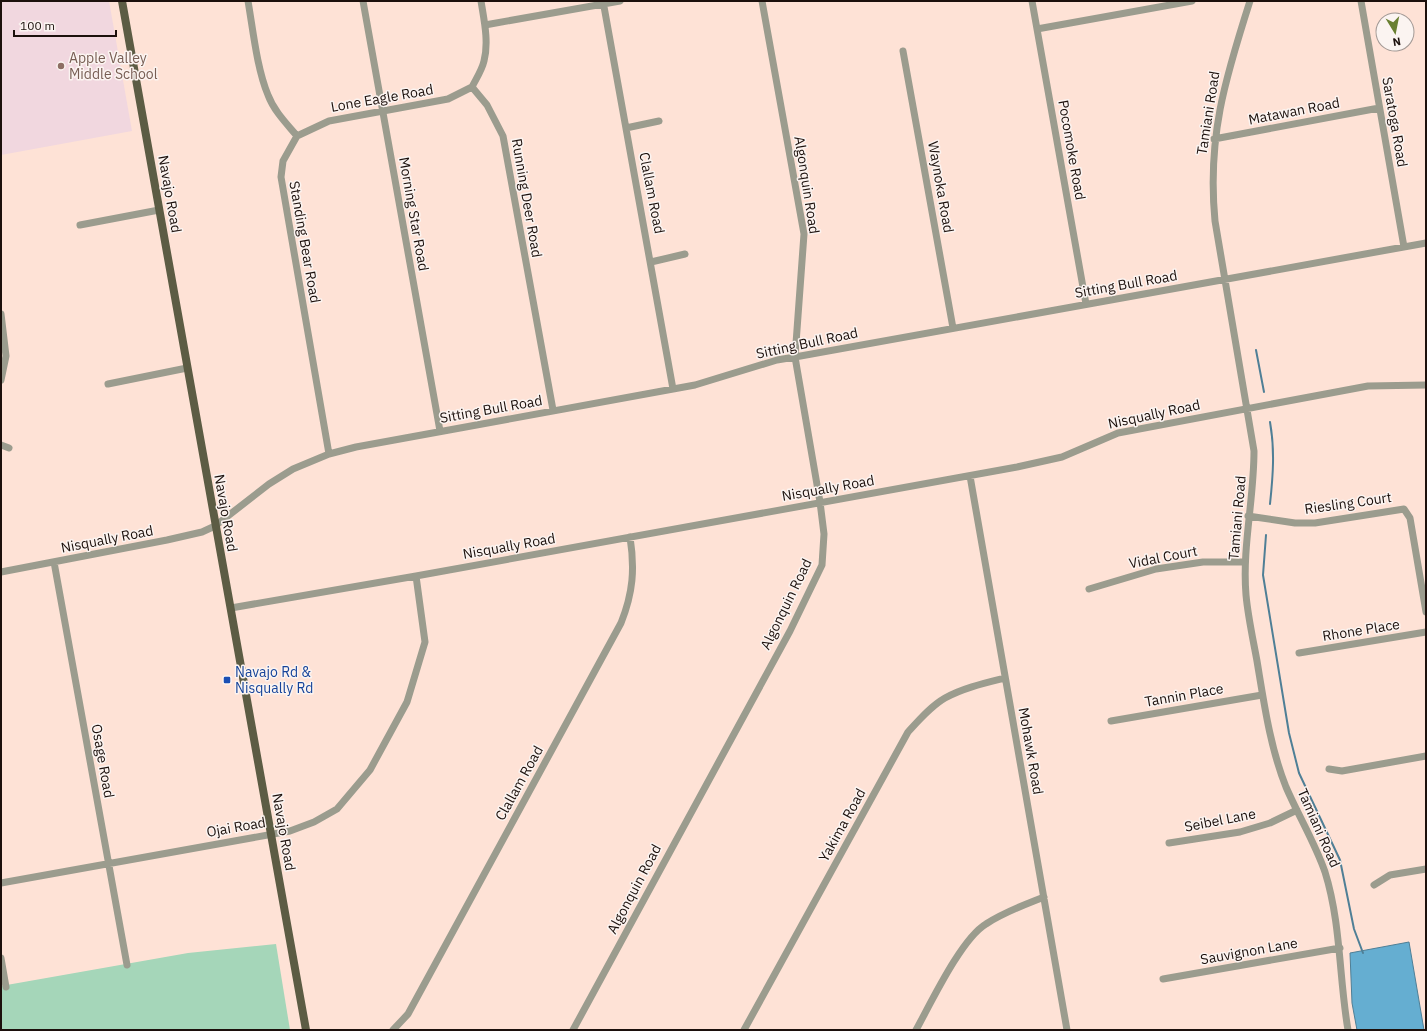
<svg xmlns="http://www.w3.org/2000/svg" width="1427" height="1031" font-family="'IBM Plex Sans',sans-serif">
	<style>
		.education { fill: #f1d7df }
		.green { fill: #a5d6b9 }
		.water { fill: #65aed1; stroke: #4f7f96 }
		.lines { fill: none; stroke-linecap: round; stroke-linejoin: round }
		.stream { stroke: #4f7f96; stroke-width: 2 }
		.minor { stroke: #9b9c8e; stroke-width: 7 }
		.major { stroke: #5c5c44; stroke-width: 8 }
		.education-dot { fill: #8d6e63; stroke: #fbf4f1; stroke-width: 1.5 }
		.transit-dot { fill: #1a4fb4; stroke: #fbf4f1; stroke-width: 1.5 }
		.labels { text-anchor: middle; stroke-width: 3; stroke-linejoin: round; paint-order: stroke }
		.education-label { font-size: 14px; fill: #785e54; stroke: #fbf4f1; text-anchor: start }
		.street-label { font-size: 14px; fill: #1c100c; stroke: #fbf4f1 }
		.transit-label { font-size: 14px; fill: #164399; stroke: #fbf4f1; text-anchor: start }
	</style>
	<rect width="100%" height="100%" fill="#fee2d6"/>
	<path class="education" d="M1,1H109L132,131L1,155Z"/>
	<path class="green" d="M276,944L290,1030H1V986L188,953Z"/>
	<path class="water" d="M1409,942L1424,1030H1357L1352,1003L1350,953Z"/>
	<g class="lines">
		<path class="stream" d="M1256,350L1264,392
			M1270,422C1275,450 1273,476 1270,504
			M1266,535L1263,575L1289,733L1299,773L1340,860L1354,929L1363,953"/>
		<path class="minor" d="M248,1C253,30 257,69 268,95C274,111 286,123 297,136
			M363,1L440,431
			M603,1L673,389
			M1032,1L1086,304
			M1250,1C1225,79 1207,138 1215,221L1254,451C1254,500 1242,547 1246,595C1248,617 1253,639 1257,661C1264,703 1270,747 1286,787C1298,815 1315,843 1325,872C1341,923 1339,978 1348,1030
			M1361,1L1404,247
			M485,25L620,1
			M1037,29L1192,1
			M903,51L953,328
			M472,87L487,105L503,136L553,410
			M472,87C476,79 482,70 484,61C489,42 484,20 481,1
			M626,128L659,121
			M297,136L283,161L281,177L329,454
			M297,136L329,121L448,99L472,87
			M1214,139L1379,108
			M80,225L159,210
			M651,262L685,254
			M1,314L6,356L1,380
			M108,384L187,368
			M1,445L9,448
			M970,476L1067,1030
			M1248,516L1295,523H1315L1404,509L1410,518L1426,612
			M54,562L127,965
			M1,572L167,540L202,532L215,526L269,484L293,469L329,454L356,447L695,385L777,360L795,357L1426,243
			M1089,589L1156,569L1203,562H1245
			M231,608L416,576L1017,467L1062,457L1118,433L1368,386L1426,385
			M1299,653L1426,632
			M1111,721L1262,695
			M1329,769L1342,771L1426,756
			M1169,843L1240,832L1270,823L1297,810
			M1,883L290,831L314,822L337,809L370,770L407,702L425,642L416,576
			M1374,885L1390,875L1426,869
			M1,958L6,987
			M1163,979L1340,948
			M393,1030L408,1014L621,623C633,593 635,569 630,537
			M573,1030L790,631L822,565L824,534L820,502L795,357L804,234L762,1
			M744,1030L908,732C919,720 931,706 945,698C963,688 985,683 1005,678
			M916,1030C931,1003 961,939 986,924C1004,912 1024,905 1044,897"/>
		<path class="major" d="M122,1L306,1030"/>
	</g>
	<circle class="education-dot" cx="61" cy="66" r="4"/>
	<rect class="transit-dot" x="223" y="676" width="8" height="8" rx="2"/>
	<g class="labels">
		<g class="education-label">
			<text x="69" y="63">Apple Valley<tspan x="69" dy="16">Middle School</tspan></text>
		</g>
		<g class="street-label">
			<text transform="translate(382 98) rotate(-10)" y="5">Lone Eagle Road</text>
			<text transform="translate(1294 111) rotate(-11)" y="5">Matawan Road</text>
			<text transform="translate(1208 113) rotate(-81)" y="5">Tamiani Road</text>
			<text transform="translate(1395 122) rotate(80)" y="5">Saratoga Road</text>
			<text transform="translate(1072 150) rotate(80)" y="5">Pocomoke Road</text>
			<text transform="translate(807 185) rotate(81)" y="5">Algonquin Road</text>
			<text transform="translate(941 187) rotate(80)" y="5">Waynoka Road</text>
			<text transform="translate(652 193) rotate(79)" y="5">Clallam Road</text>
			<text transform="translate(170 194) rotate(80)" y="5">Navajo Road</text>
			<text transform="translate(527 198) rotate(80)" y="5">Running Deer Road</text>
			<text transform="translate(414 214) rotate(80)" y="5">Morning Star Road</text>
			<text transform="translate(305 242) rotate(80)" y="5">Standing Bear Road</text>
			<text transform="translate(1126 284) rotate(-10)" y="5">Sitting Bull Road</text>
			<text transform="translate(807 343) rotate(-12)" y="5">Sitting Bull Road</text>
			<text transform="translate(491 409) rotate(-10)" y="5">Sitting Bull Road</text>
			<text transform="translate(1154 414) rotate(-12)" y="5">Nisqually Road</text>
			<text transform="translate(828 488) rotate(-10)" y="5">Nisqually Road</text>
			<text transform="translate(1348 503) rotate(-8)" y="5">Riesling Court</text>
			<text transform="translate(226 513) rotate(80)" y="5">Navajo Road</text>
			<text transform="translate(1237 518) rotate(-85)" y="5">Tamiani Road</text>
			<text transform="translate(107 539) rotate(-11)" y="5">Nisqually Road</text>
			<text transform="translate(509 546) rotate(-10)" y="5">Nisqually Road</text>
			<text transform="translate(1163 557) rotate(-11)" y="5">Vidal Court</text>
			<text transform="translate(786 604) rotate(-64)" y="5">Algonquin Road</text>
			<text transform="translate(1361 630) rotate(-9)" y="5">Rhone Place</text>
			<text transform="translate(1184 695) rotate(-10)" y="5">Tannin Place</text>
			<text transform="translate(1031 751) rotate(80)" y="5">Mohawk Road</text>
			<text transform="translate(103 761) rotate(80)" y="5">Osage Road</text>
			<text transform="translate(519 783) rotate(-61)" y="5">Clallam Road</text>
			<text transform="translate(1220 820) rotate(-11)" y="5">Seibel Lane</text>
			<text transform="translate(842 825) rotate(-61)" y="5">Yakima Road</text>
			<text transform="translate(236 827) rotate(-10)" y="5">Ojai Road</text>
			<text transform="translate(1319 828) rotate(66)" y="5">Tamiani Road</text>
			<text transform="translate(284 832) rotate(80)" y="5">Navajo Road</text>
			<text transform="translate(634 889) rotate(-62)" y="5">Algonquin Road</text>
			<text transform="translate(1249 951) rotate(-10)" y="5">Sauvignon Lane</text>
		</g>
		<g class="transit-label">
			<text x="235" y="677">Navajo Rd &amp;<tspan x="235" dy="16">Nisqually Rd</tspan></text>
		</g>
	</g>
	<rect width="1427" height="1031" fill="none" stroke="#1c100c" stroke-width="4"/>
	<g transform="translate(1395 32) rotate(170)"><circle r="19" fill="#fbf4f1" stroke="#a29995"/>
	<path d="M0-3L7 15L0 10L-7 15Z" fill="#697f31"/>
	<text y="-6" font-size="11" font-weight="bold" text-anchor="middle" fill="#1c100c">N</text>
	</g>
	<path d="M14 30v6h102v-6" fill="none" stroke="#1c100c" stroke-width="2"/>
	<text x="20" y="30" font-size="12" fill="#1c100c" stroke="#fbf4f1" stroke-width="3" paint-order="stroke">100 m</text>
</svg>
